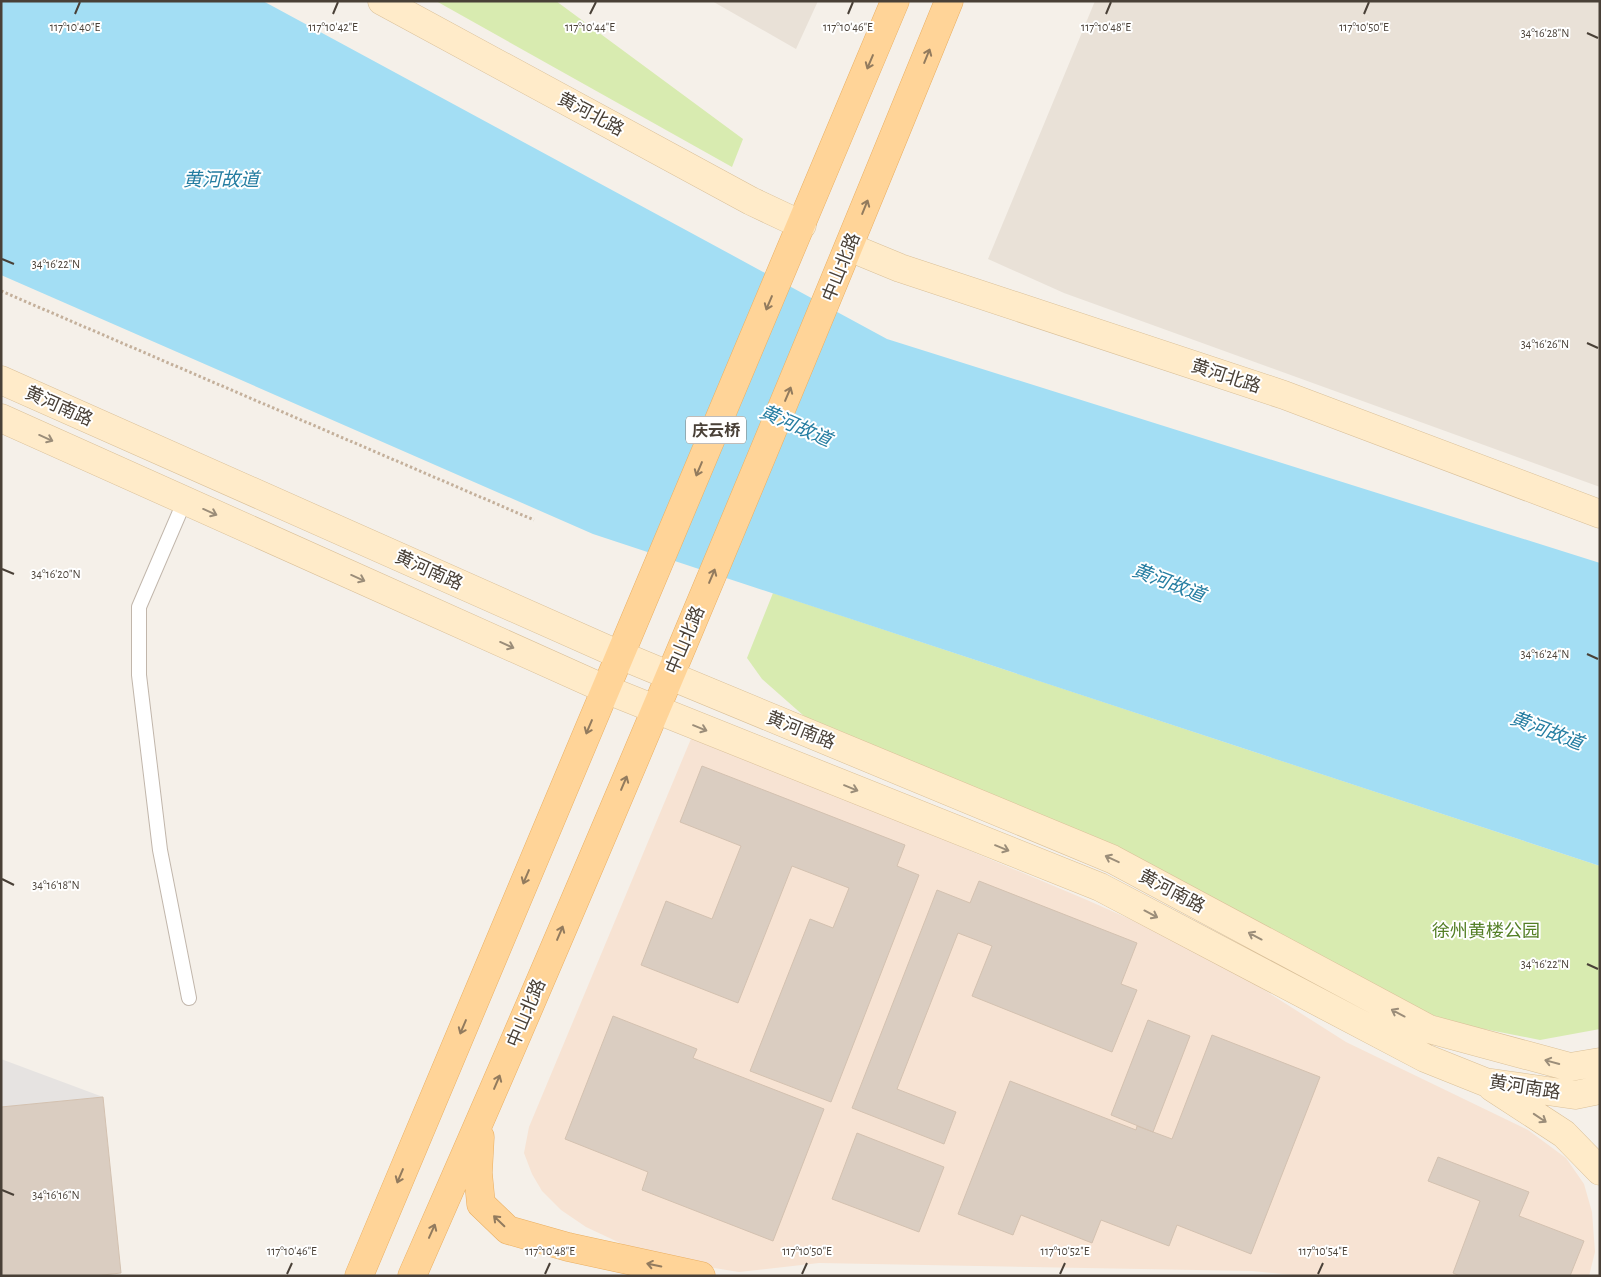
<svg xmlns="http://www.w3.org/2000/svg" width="1601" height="1277" font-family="'Alegreya Sans','Noto Sans SC',sans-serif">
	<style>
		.residential { fill: #e9e1d7 }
		.commercial { fill: #f7e3d3 }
		.green { fill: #d8ebb0 }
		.parking { fill: #e6e3e1 }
		.water { fill: #a3def4 }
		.building { fill: #dacdc1; stroke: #d3c1b0 }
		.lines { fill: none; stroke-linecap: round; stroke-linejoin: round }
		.lane-casing { stroke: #c1b6ab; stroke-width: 16 }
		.secondary-casing { stroke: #dac099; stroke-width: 29 }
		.primary-casing { stroke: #eaaf62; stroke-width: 29 }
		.path { stroke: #c4b09b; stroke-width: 3; stroke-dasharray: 2.5 2.5; stroke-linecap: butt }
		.lane { stroke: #fff; stroke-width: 14 }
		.secondary { stroke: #ffebc9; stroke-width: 28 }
		.primary { stroke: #ffd498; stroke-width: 28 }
		.oneway { stroke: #927b5e }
		.oneway2 { stroke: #9b8d79 }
		.ticks { fill: none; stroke: #494037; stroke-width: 2 }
		.labels { text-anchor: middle; stroke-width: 4; stroke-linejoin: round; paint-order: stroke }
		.shield { fill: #fff; stroke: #807973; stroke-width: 1 }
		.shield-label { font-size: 16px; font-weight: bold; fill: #494037 }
		.street-label { font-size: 18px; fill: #494037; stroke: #fff }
		.park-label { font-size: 18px; fill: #547f26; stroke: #fff }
		.water-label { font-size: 19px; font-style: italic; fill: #267ea2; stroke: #fff }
		.ticks-label { font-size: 12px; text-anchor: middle; fill: #494037; stroke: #fff; stroke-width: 4; stroke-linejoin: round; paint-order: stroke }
	</style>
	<rect width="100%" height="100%" fill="#f5f0e9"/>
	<path class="residential" d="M712,1H818L796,49Z
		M1095,1H1600V487L1064,293L988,259Z"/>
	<path class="commercial" d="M693,734L1087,900L1206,953L1346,1042L1528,1130L1566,1158L1584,1184L1592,1212L1595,1252L1589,1276H1304L1252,1271L819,1263L739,1272L652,1258L586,1227L561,1210L542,1191L532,1174L524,1153L529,1127Z"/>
	<path class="green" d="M436,1H556L743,139L732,167Z
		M773,593L1600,866V1029L1540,1040L1459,1024L1409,1007L813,724L762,679L747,658Z"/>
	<path class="parking" d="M1,1059L103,1097L1,1107Z"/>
	<path class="water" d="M1,1H263L887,339L1600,563V866L593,534L1,275Z"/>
	<path class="building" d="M702,766L905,845L897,866L919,875L831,1102L750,1071L810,919L833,928L849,888L792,866L738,1003L641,965L666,901L712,919L741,846L680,822Z
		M979,881L1137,943L1121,984L1137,990L1112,1052L972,996L992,946L958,933L897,1089L956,1112L944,1144L852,1108L937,890L970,903Z
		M613,1016L697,1049L693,1058L824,1109L773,1241L642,1190L648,1172L565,1139Z
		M1148,1020L1190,1036L1153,1132L1111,1115Z
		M1212,1035L1320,1077L1251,1254L1177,1225L1169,1246L1101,1220L1092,1243L1021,1215L1013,1235L958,1214L1010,1081L1136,1130L1137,1126L1172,1139Z
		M103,1097L121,1273L94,1276H1V1107Z
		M857,1133L944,1167L919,1232L832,1199Z
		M1438,1157L1529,1192L1519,1216L1584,1241L1570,1276H1460L1453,1273L1480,1201L1428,1181Z"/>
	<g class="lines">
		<defs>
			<path id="lane" d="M185,500L139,607V675L160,850L189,998"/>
			<path id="secondary" d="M382,1L751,201L802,225
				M849,247L900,268L1284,395L1600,514
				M1,380L620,655L1112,859L1429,1029L1570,1067L1600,1062
				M1,418L605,689L1100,887L1425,1058L1485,1082L1575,1095L1600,1090
				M1492,1087L1564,1134L1600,1171"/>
			<path id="primary" d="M480,1137L478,1173L481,1204L508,1230L568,1247L701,1276
				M359,1276L895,1
				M412,1276C598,854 775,428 949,1"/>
		</defs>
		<use href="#lane" class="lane-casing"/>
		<use href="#secondary" class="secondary-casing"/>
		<use href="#primary" class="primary-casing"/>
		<path class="path" d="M1,291L534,520"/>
		<use href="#lane" class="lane"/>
		<use href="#secondary" class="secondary"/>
		<use href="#primary" class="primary"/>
	</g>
	<defs><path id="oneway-shaft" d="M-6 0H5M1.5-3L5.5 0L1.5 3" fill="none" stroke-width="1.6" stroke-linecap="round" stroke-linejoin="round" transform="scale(1.25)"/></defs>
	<g class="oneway">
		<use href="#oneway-shaft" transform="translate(927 56) rotate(-68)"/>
		<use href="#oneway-shaft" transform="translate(870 62) rotate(113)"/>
		<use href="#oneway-shaft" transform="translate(865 207) rotate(-68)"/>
		<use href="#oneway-shaft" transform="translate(769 303) rotate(113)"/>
		<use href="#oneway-shaft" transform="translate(788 394) rotate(-67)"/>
		<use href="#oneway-shaft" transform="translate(699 469) rotate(113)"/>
		<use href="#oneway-shaft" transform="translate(712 576) rotate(-67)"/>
		<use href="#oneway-shaft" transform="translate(589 727) rotate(113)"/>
		<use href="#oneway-shaft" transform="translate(624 783) rotate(-67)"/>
		<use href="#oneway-shaft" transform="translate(526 877) rotate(113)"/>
		<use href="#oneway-shaft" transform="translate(560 933) rotate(-67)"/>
		<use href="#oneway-shaft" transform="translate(463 1027) rotate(113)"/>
		<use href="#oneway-shaft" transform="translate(497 1082) rotate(-67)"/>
		<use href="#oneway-shaft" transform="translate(400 1176) rotate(113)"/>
		<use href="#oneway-shaft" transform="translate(499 1221) rotate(-136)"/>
		<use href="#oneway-shaft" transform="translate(432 1231) rotate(-66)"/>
		<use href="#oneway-shaft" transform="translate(654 1265) rotate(-168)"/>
	</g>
	<g class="oneway2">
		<use href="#oneway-shaft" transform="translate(46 438) rotate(24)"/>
		<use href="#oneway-shaft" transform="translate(210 512) rotate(24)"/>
		<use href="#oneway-shaft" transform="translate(358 578) rotate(24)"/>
		<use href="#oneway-shaft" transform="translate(507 645) rotate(24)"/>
		<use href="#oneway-shaft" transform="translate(700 728) rotate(22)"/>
		<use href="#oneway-shaft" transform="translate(851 788) rotate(22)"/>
		<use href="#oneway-shaft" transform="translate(1002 848) rotate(22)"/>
		<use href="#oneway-shaft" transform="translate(1112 859) rotate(-155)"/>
		<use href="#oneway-shaft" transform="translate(1151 914) rotate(28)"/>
		<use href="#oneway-shaft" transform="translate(1255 936) rotate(-152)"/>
		<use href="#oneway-shaft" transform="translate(1398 1013) rotate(-152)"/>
		<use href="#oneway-shaft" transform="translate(1552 1062) rotate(-165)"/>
		<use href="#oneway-shaft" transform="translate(1540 1118) rotate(34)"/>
	</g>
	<path class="ticks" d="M75,14L80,2M333,14L338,2M590,14L596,2M848,14L853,2M1106,14L1111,2M1364,14L1369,2M1587,33L1598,38M2,259L14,264M1587,343L1598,348M2,569L14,574M1587,654L1598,659M2,879L14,885M1587,964L1598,969M2,1190L14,1195M287,1274L292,1263M545,1274L550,1263M802,1274L807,1263M1060,1274L1065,1263M1318,1274L1323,1263"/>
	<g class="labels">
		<rect class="shield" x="686" y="416.5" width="60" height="27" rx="4"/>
		<g class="shield-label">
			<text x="716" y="436">庆云桥</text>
		</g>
		<g class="street-label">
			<text transform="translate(591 114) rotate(28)" y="6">黄河北路</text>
			<text transform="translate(841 267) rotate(-68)" y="6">中山北路</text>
			<text transform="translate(1226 376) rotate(18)" y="6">黄河北路</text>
			<text transform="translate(59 406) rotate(24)" y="6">黄河南路</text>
			<text transform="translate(429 570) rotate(24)" y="6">黄河南路</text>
			<text transform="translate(685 640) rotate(-67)" y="6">中山北路</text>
			<text transform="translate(801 730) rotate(22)" y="6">黄河南路</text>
			<text transform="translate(1172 891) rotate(28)" y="6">黄河南路</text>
			<text transform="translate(526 1013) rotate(-67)" y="6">中山北路</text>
			<text transform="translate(1525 1087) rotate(9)" y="6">黄河南路</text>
		</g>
		<g class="park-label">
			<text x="1486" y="937">徐州黄楼公园</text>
		</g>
		<g class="water-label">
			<text x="221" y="186">黄河故道</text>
			<text transform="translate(796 425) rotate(24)" y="7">黄河故道</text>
			<text transform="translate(1169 582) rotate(21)" y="7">黄河故道</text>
			<text transform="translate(1547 730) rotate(21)" y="7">黄河故道</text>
		</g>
	</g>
	<g class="ticks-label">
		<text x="75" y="31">117°10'40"E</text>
		<text x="590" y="31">117°10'44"E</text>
		<text x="848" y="31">117°10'46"E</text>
		<text x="1106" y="31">117°10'48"E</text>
		<text x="1364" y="31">117°10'50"E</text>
		<text x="333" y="31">117°10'42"E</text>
		<text x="1545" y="37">34°16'28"N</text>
		<text x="56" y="268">34°16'22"N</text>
		<text x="1545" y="348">34°16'26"N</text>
		<text x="56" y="578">34°16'20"N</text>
		<text x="1545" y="658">34°16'24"N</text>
		<text x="56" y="889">34°16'18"N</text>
		<text x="1545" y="968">34°16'22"N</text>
		<text x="56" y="1199">34°16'16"N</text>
		<text x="292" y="1255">117°10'46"E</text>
		<text x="550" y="1255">117°10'48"E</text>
		<text x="807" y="1255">117°10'50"E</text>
		<text x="1065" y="1255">117°10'52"E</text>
		<text x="1323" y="1255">117°10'54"E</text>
	</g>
	<rect width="1601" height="1277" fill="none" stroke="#494037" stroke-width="5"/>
</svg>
